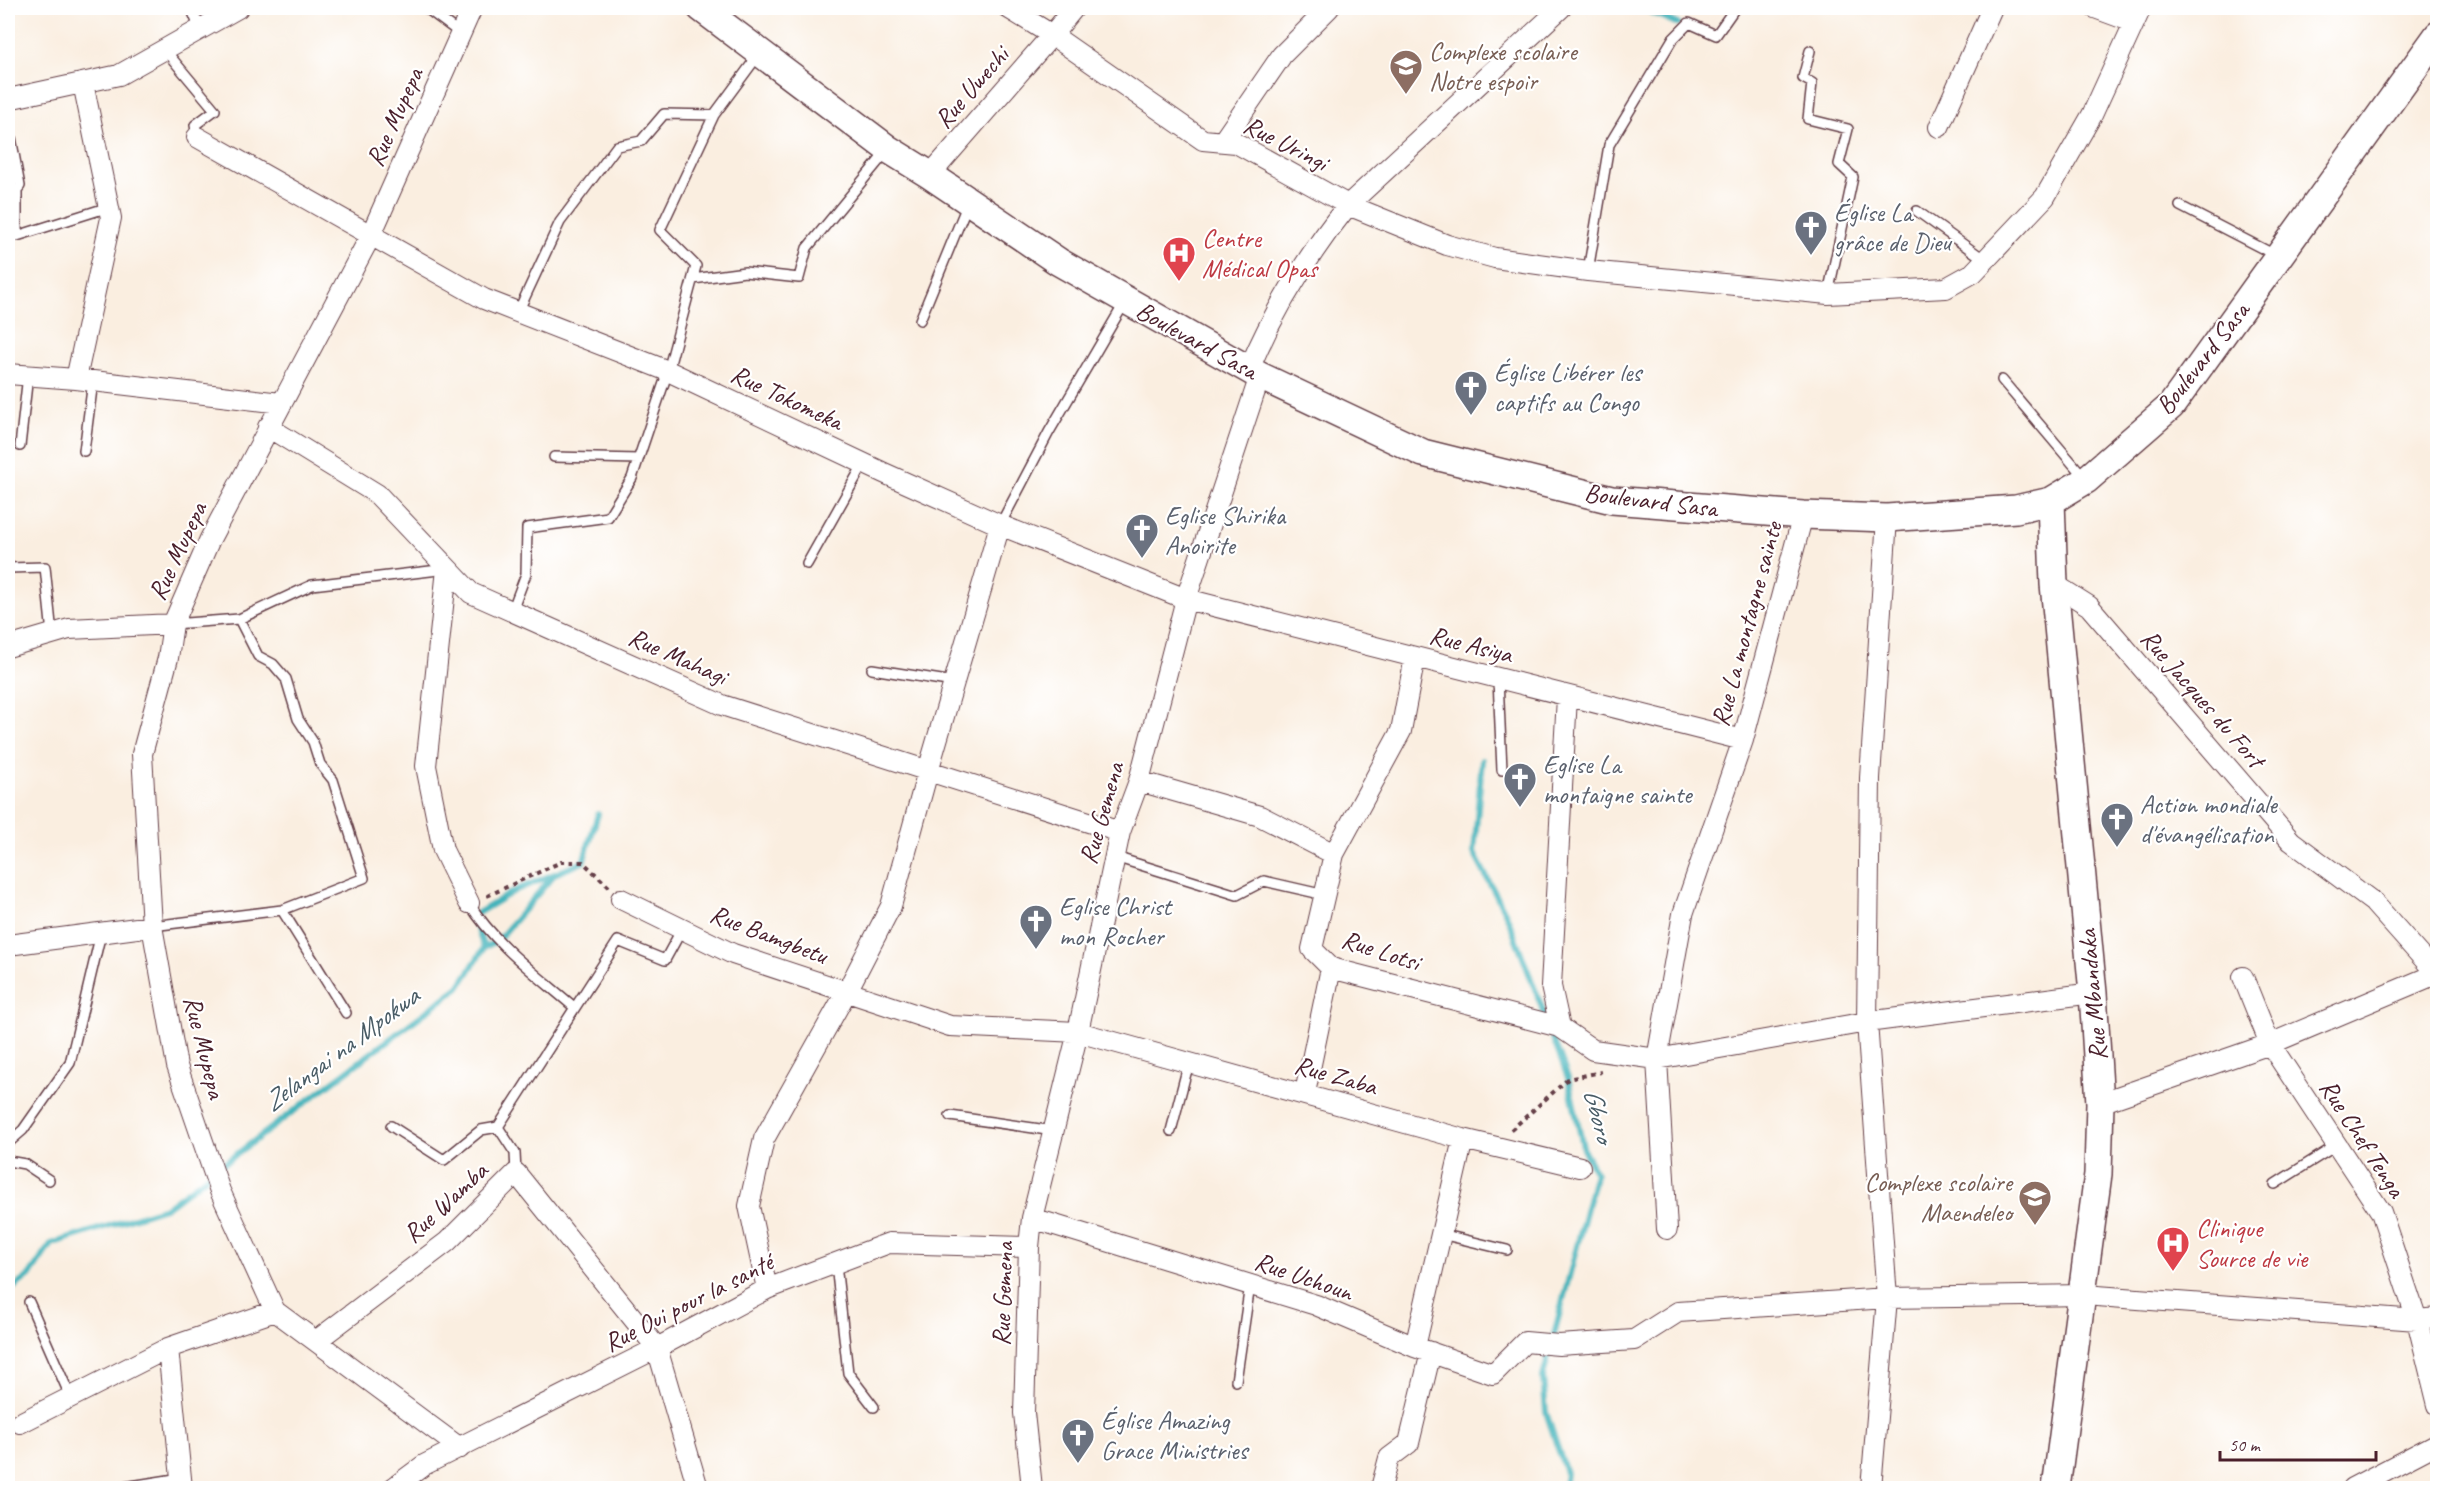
<svg xmlns="http://www.w3.org/2000/svg" width="2445" height="1496" font-family="Caveat,sans-serif">
	<style>
		.lines { fill: none; stroke-linecap: round; stroke-linejoin: round }
		.stream { stroke: #44b4bb; stroke-width: 6 }
		.lane-casing { stroke: #643e46; stroke-width: 12 }
		.street-casing { stroke: #643e46; stroke-width: 22 }
		.secondary-casing { stroke: #643e46; stroke-width: 30 }
		.path { stroke: #643e46; stroke-width: 4; stroke-dasharray: 4.5 4.5; stroke-linecap: butt }
		.lane { stroke: #fff; stroke-width: 9 }
		.street { stroke: #fff; stroke-width: 20 }
		.secondary { stroke: #fff; stroke-width: 27 }
		.labels { text-anchor: middle; stroke-width: 4.5; stroke-linejoin: round; paint-order: stroke }
		.education-label { font-size: 26px; fill: #785e54; stroke: #fff; text-anchor: start }
		.street-label { font-size: 26px; fill: #4a1f2b; stroke: #fff }
		.worship-label { font-size: 26px; fill: #5b616d; stroke: #fff; text-anchor: start }
		.health-label { font-size: 26px; fill: #be3a42; stroke: #fff; text-anchor: start }
		.water-label { font-size: 27px; font-style: italic; fill: #485b65; stroke: #fff }
	</style>
	<rect width="100%" height="100%" fill="#fff"/>
	<filter id="ink" filterUnits="userSpaceOnUse"><feTurbulence type="fractalNoise" baseFrequency=".0167" numOctaves="2"/><feDisplacementMap in="SourceGraphic" scale="12" xChannelSelector="R" yChannelSelector="G"/><feConvolveMatrix kernelMatrix="1 2 1 2 8 2 1 2 1" color-interpolation-filters="sRGB"/></filter>
	<filter id="wash" filterUnits="userSpaceOnUse"><feTurbulence type="fractalNoise" baseFrequency=".008" numOctaves="4" result="noise"/><feDisplacementMap in="SourceGraphic" scale="24" xChannelSelector="R" yChannelSelector="G"/><feGaussianBlur stdDeviation="1.35" result="paint"/><feColorMatrix in="noise" values="0 0 0 0 0 0 0 0 0 0 0 0 0 0 0 0 0 1.4 0 .05"/><feComposite in="paint" operator="in"/></filter>
	<g filter="url(#wash)">
		<rect width="100%" height="100%" fill="#faeee0"/>
		<g class="lines">
			<path class="stream" d="M1642,8L1678,24
				M1482,760L1474,853L1507,916L1546,1018
				M484,948L498,940L553,876
				M1549,1028L1568,1078L1584,1151L1596,1173L1543,1377L1546,1412L1566,1473L1564,1488
				M8,1292L30,1275L51,1244L165,1208L459,987L484,948L473,916L516,890L583,862L598,814"/>
		</g>
	</g>
	<g filter="url(#ink)">
		<g class="lines">
			<defs>
				<path id="lane" d="M191,8L200,29
					M426,8L461,34
					M164,49L215,110L195,125L197,137
					M1810,51L1803,78L1812,83L1808,119L1848,129L1839,164L1853,177L1828,294
					M8,121L20,186L17,190V236L109,207
					M2180,206L2277,256
					M1917,211L1985,260
					M1588,271L1609,145L1672,40L1689,23L1716,35L1735,8
					M693,279L745,272L799,278L807,248L887,151
					M518,312L560,222L617,146L641,141L664,114L714,115L759,54
					M920,320L968,203
					M2002,380L2084,477
					M20,446L28,375
					M84,451L93,381
					M554,457L638,459
					M1000,525L1049,432L1125,302
					M807,564L864,463
					M8,568L45,567L52,634
					M512,611L526,574L527,528L608,517L632,478L668,371L696,266L660,230L714,115
					M239,619L258,656L273,664L286,679L298,719L313,742L320,764L333,780L364,878L282,910
					M173,624L239,619L312,585L447,569
					M872,669L954,682
					M1498,679L1502,770
					M1115,857L1237,895L1264,881L1325,895
					M469,903C495,945 537,975 574,1007
					M152,926L282,910L346,1013
					M950,1116L1054,1131
					M391,1126L444,1160L481,1130L498,1127
					M1171,1131L1189,1062
					M8,1143L23,1130L70,1063L101,933
					M8,1161L25,1164L49,1180
					M516,1173L515,1153L498,1127L618,941L665,960L682,929
					M2275,1184L2337,1145
					M1441,1234L1507,1250
					M836,1264L848,1373L874,1407
					M29,1302L71,1398
					M1236,1381L1250,1285
					M118,1488L181,1478"/>
				<path id="street" d="M1008,8L1052,35L1203,140L1236,143L1348,205L1447,245L1495,258L1588,271L1828,294L1946,288L1973,273L2045,197L2092,115L2141,8
					M2095,8L2133,22
					M8,99L119,75L238,8
					M1939,127L1992,8
					M197,137L484,299L668,371L884,473L1000,525L1186,599L1743,740
					M1223,141L1282,55L1329,8
					M930,175L1052,35L1074,8
					M1249,369C1274,310 1307,256 1348,205L1561,8
					M8,374L76,379L281,403
					M76,379L111,218L83,83
					M268,427L377,494L471,593L722,705L1120,832
					M447,569L426,766L443,850L469,903
					M2054,584L2089,606L2291,841L2373,902L2438,975
					M8,647L69,629L173,624
					M1415,657L1401,731L1334,854L1312,949L1331,968L1560,1027
					M1567,697L1551,986L1560,1027L1593,1050L1657,1059L1867,1022L2093,993
					M1139,781L1260,816L1334,854
					M621,899L733,954L950,1026L1078,1032L1463,1139L1580,1167
					M8,945L152,926
					M2243,977L2270,1044L2381,1212L2417,1320L2438,1405
					M1305,1093L1331,968
					M2100,1103L2270,1044L2436,974
					M1032,1218L1316,1305L1415,1347L1493,1374L1525,1342L1559,1345L1634,1340L1678,1312L1887,1298L2084,1295L2417,1320L2438,1318
					M1667,1229L1657,1059L1683,914L1743,740L1803,515
					M767,1289L749,1206L764,1139L847,991L891,906L928,771L1000,525
					M316,1341L447,1242L516,1173L657,1348L698,1488
					M1415,1347L1463,1139
					M168,1348L182,1488
					M20,1423L168,1348L275,1311
					M460,1448L275,1311L220,1191L177,1066L152,926L142,754L168,658L173,624L210,539L370,237L472,8
					M393,1488L424,1465L657,1348L767,1289L889,1243L1029,1247
					M1032,1488L1024,1413L1029,1247L1032,1218L1078,1032L1120,832L1139,781L1186,599L1260,376
					M1381,1488L1389,1458L1409,1443L1431,1352
					M1871,1488L1887,1298L1867,1022L1870,778L1887,518
					M2352,1488L2438,1443"/>
				<path id="secondary" d="M701,8L888,149L930,175L1059,262L1260,376L1423,453L1612,500L1803,515L1887,518L2016,509L2051,501L2086,480L2171,406L2438,35
					M2051,501L2054,584L2093,993L2100,1103L2098,1174L2056,1488"/>
			</defs>
			<use href="#lane" class="lane-casing"/>
			<use href="#street" class="street-casing"/>
			<use href="#secondary" class="secondary-casing"/>
			<path class="path" d="M487,896L561,862H583L609,887
				M1511,1130L1568,1079L1601,1072"/>
			<use href="#lane" class="lane"/>
			<use href="#street" class="street"/>
			<use href="#secondary" class="secondary"/>
		</g>
	</g>
	<defs>
		<symbol id="school-pin" viewBox="-11 -11 22 30"><path d="M0 17L-7.5 6A9.5 9.5 0 1 1 7.5 6Z" fill="#8d6e63" stroke="#fff"/><path d="M0-5L7-2L0 1L-7-2ZM-4 1L0 2.5L4 1V4Q0 6-4 4Z" fill="#fff"/></symbol>
		<symbol id="church-pin" viewBox="-11 -11 22 30"><path d="M0 17L-7.5 6A9.5 9.5 0 1 1 7.5 6Z" fill="#6b7280" stroke="#fff"/><path d="M-1.2-6h2.4v3.5h3.3v2.4h-3.3V6h-2.4V-.1h-3.3v-2.4h3.3Z" fill="#fff"/></symbol>
		<symbol id="hospital-pin" viewBox="-11 -11 22 30"><path d="M0 17L-7.5 6A9.5 9.5 0 1 1 7.5 6Z" fill="#e0444e" stroke="#fff"/><path d="M-5-5h3v3.5h4V-5h3V5h-3V1.5h-4V5h-3Z" fill="#fff"/></symbol>
	</defs>
	<g fill-rule="evenodd">
		<use href="#school-pin" x="1387" y="47" width="38" height="52"/>
		<use href="#church-pin" x="1792" y="208" width="38" height="52"/>
		<use href="#hospital-pin" x="1160" y="234" width="38" height="52"/>
		<use href="#church-pin" x="1452" y="368" width="38" height="52"/>
		<use href="#church-pin" x="1123" y="511" width="38" height="52"/>
		<use href="#church-pin" x="1501" y="760" width="38" height="52"/>
		<use href="#church-pin" x="2098" y="800" width="38" height="52"/>
		<use href="#church-pin" x="1017" y="902" width="38" height="52"/>
		<use href="#school-pin" x="2016" y="1178" width="38" height="52"/>
		<use href="#hospital-pin" x="2154" y="1224" width="38" height="52"/>
		<use href="#church-pin" x="1059" y="1416" width="38" height="52"/>
	</g>
	<g class="labels">
		<g class="education-label">
			<text x="1429" y="60">Complexe scolaire<tspan x="1429" dy="30">Notre espoir</tspan></text>
			<text x="2012" y="1191" text-anchor="end">Complexe scolaire<tspan x="2012" dy="30">Maendeleo</tspan></text>
		</g>
		<g class="street-label">
			<text transform="translate(971 87) rotate(-49)" y="9">Rue Uwechi</text>
			<text transform="translate(394 117) rotate(-66)" y="9">Rue Mupepa</text>
			<text transform="translate(1286 143) rotate(27)" y="9">Rue Uringi</text>
			<text transform="translate(1197 340) rotate(29)" y="9">Boulevard Sasa</text>
			<text transform="translate(2202 358) rotate(-52)" y="9">Boulevard Sasa</text>
			<text transform="translate(787 397) rotate(25)" y="9">Rue Tokomeka</text>
			<text transform="translate(1651 500) rotate(7)" y="9">Boulevard Sasa</text>
			<text transform="translate(177 551) rotate(-65)" y="9">Rue Mupepa</text>
			<text transform="translate(1746 624) rotate(-75)" y="9">Rue La montagne sainte</text>
			<text transform="translate(1471 644) rotate(14)" y="9">Rue Asiya</text>
			<text transform="translate(678 656) rotate(24)" y="9">Rue Mahagi</text>
			<text transform="translate(2203 698) rotate(49)" y="9">Rue Jacques du Fort</text>
			<text transform="translate(1101 813) rotate(-74)" y="9">Rue Gemena</text>
			<text transform="translate(769 934) rotate(21)" y="9">Rue Bamgbetu</text>
			<text transform="translate(1381 950) rotate(18)" y="9">Rue Lotsi</text>
			<text transform="translate(2092 995) rotate(-95)" y="9">Rue Mbandaka</text>
			<text transform="translate(205 1047) rotate(76)" y="9">Rue Mupepa</text>
			<text transform="translate(1336 1075) rotate(16)" y="9">Rue Zaba</text>
			<text transform="translate(2363 1138) rotate(57)" y="9">Rue Chef Tenga</text>
			<text transform="translate(445 1202) rotate(-43)" y="9">Rue Wamba</text>
			<text transform="translate(1304 1276) rotate(19)" y="9">Rue Uchoun</text>
			<text transform="translate(1002 1294) rotate(-88)" y="9">Rue Gemena</text>
			<text transform="translate(688 1302) rotate(-27)" y="9">Rue Oui pour la santé</text>
		</g>
		<g class="worship-label">
			<text x="1834" y="221">Église La<tspan x="1834" dy="30">grâce de Dieu</tspan></text>
			<text x="1494" y="381">Église Libérer les<tspan x="1494" dy="30">captifs au Congo</tspan></text>
			<text x="1165" y="524">Eglise Shirika<tspan x="1165" dy="30">Anoirite</tspan></text>
			<text x="1543" y="773">Eglise La<tspan x="1543" dy="30">montaigne sainte</tspan></text>
			<text x="2140" y="813">Action mondiale<tspan x="2140" dy="30">d'évangélisation</tspan></text>
			<text x="1059" y="915">Eglise Christ<tspan x="1059" dy="30">mon Rocher</tspan></text>
			<text x="1101" y="1429">Église Amazing<tspan x="1101" dy="30">Grace Ministries</tspan></text>
		</g>
		<g class="health-label">
			<text x="1202" y="247">Centre<tspan x="1202" dy="30">Médical Opas</tspan></text>
			<text x="2196" y="1237">Clinique<tspan x="2196" dy="30">Source de vie</tspan></text>
		</g>
		<g class="water-label">
			<text transform="translate(341 1049) rotate(-37)" y="9">Zelangai na Mpokwa</text>
			<text transform="translate(1599 1115) rotate(76)" y="9">Gboro</text>
		</g>
	</g>
	<rect width="2445" height="1496" fill="none" stroke="#fff" stroke-width="30"/>
	<path d="M2220 1451v9h156v-9" fill="none" stroke="#4a1f2b" stroke-width="3"/>
	<text x="2229" y="1451" font-size="18" fill="#4a1f2b" stroke="#ffffff" stroke-width="4.5" paint-order="stroke">50 m</text>
</svg>
